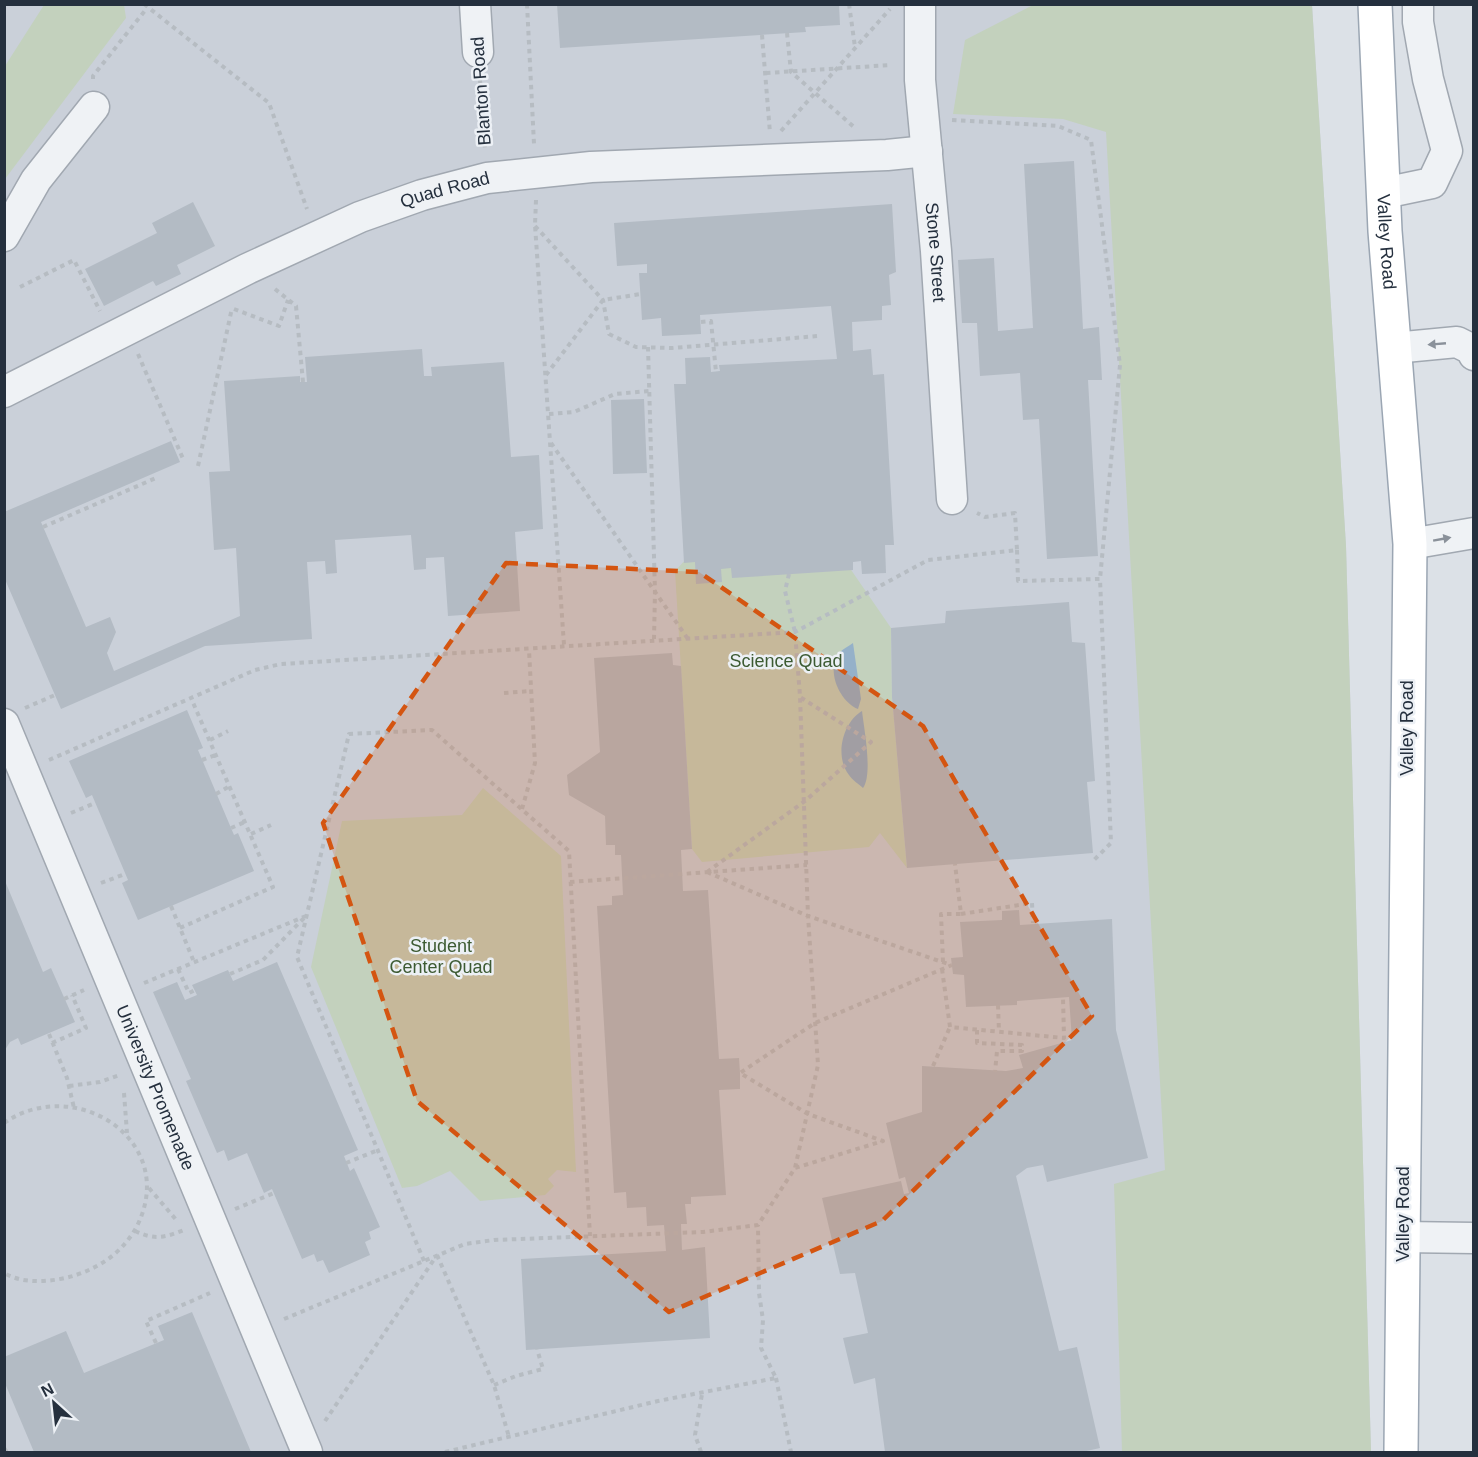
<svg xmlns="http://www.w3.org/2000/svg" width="1478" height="1457" font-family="Arial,sans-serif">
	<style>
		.built { fill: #cad0d9 }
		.green { fill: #c3d1bd }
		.water { fill: #95b1c9 }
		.building { fill: #b3bbc4 }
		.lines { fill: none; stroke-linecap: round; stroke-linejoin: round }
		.minor-casing { stroke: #a1a8b1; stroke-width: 33 }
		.major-casing { stroke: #9ba6b3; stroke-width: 36 }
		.path { stroke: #b6bcc2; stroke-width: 4; stroke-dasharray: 4.5 4.5; stroke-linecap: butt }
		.minor { stroke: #eff2f5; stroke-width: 30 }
		.major { stroke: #fff; stroke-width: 33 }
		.oneway { fill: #8a919a }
		.marked { fill: #d45511; fill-opacity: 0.2; stroke: #d45511; stroke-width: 4.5; stroke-dasharray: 12 8; stroke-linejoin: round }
		.labels { text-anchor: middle; stroke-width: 5; stroke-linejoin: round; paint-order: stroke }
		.street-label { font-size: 18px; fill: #25303e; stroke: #ecf0f5 }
		.park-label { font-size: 18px; fill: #3c5a32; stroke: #ecf0f5 }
	</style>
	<rect width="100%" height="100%" fill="#dce1e7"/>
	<path class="built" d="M5,5H1312L1346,546L1371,1452H5Z"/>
	<path class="green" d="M44,5H124L126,18L5,179V66Z
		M1033,5H1312L1346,546L1371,1452H1122L1114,1184L1165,1170L1106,132L1063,119L953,114L965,40Z
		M834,545L891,628L892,697L907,868L880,833L869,847L702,862L692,849L675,571L689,556Z
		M483,788L561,856L576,1172L557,1170L548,1179L554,1186L545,1195L480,1201L450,1171L417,1186L402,1188L311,967L342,821L462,815Z"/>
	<path class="water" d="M853,643L861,699L858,709C839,701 825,669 840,652C843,649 849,646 853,643Z
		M862,711C864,729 873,774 863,788C859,784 852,780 849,775C834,756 843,722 862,711Z"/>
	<path class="building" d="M557,4H839L840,25L805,27L806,32L560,48Z
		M1074,161L1083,329L1099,327L1102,380H1088L1098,556L1047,559L1039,419L1023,420L1020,373L980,376L977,323H962L958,260L994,258L998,331L1033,328L1024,164Z
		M193,202L215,246L177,265L181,274L156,286L153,281L104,306L85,269L157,233L152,223Z
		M892,204L896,272L889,275L891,305L882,306V320L852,322L853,351L871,349L873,375L884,374L894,545H885L886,573L862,574L861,561L853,562V570L732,578L731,568L721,569L722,582L696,584L695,562L684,563L674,384H686L685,358L710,357L711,372L720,371L719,365L837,359L831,306L700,315L701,334L662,336L661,318L642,320L639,273H647V264L617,266L614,223Z
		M422,349L424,376H432L431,367L504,362L511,457L539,455L543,529L515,532L520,611L448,616L444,557L426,558V569L414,570L411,535L335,540L337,573L326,574L325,561L307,562L312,639L205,646L61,709L4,577V512L171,441L180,462L41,522L86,627L110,617L116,632L107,653L114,671L240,616L236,548L214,550L209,472L230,471L224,381L300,376V382H307L305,357Z
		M644,399L647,473L613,474L611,400Z
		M1069,602L1072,642L1085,643L1095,781L1087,782L1093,853L907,868L892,697L891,628L945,623L946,611Z
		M672,653L673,665L681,666L692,849L681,850L683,891L708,890L719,1059L739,1058L740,1073V1089L719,1090L726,1195L691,1197V1204H685L687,1224H681L682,1250L705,1247L710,1338L526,1350L521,1259L666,1251L664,1225L647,1226L646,1207L627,1208L626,1192L614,1193L597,906L612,905V896L623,895L621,855H615V845H606L605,816L569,795L567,775L600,752L594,658Z
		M187,710L203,748L198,750L234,835L238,833L254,871L138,920L122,883L128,880L92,795L86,798L69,761Z
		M5,881L43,972L51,968L75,1022L21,1045L18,1038L10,1042L5,1050Z
		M1019,910L1020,925L1112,919L1116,1030L1148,1158L1047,1182L1043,1165L1027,1168L1016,1176L1059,1351L1077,1347L1100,1448L1082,1452H885L875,1378L854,1384L843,1338L868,1333L855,1273L840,1274L822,1198L901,1181L904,1194L909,1193L905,1177L899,1179L886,1123L922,1112V1066L1006,1071L1023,1068L1019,1055L1072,1040L1069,997L1017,1001V1005L966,1007L964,975L953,974L951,958L963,957L960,922L1002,920V911Z
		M277,962L358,1150L344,1156L350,1171L354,1168L380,1227L369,1232L371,1239L365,1242L370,1255L329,1273L323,1260L317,1262L314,1254L302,1259L272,1189L264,1193L247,1153L228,1161L224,1150L217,1153L186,1081L191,1079L153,992L177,982L185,1000L197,995L192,985L228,970L233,981Z
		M192,1312L251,1452H34L4,1381V1357L66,1331L84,1373L164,1340L158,1326Z"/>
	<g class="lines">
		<defs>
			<g id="minor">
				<path d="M475,4L478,52"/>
				<path id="s1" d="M920,4V80L936,251L952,499"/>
				<path d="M1384,193L1432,183L1447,151L1428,79L1418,22V4"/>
				<path d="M4,236L36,180L94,107"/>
				<path d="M1394,348L1457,342L1471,349L1474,355"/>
				<path id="s2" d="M4,392L247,269L360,217L422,195L487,178L591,167L887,155L927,151"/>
				<path d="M1410,544L1474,533"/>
				<path id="s3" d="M4,724L307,1452"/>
				<path d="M1403,1237L1474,1238"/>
			</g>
			<g id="major">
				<path id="s4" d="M1375,4L1385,231L1410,544L1401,1452"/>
			</g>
		</defs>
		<use href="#minor" class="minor-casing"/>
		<use href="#major" class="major-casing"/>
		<path class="path" d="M144,4L269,103L307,209
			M527,4L534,144
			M849,4L855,47
			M787,33L791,72L854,127
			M762,35L770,133
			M766,73L891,65
			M93,79V76L147,8
			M480,80L485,150
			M952,120L1058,126L1091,140L1120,365L1100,579
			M781,131L890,9
			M536,200L535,225L564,645
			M535,226L603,300L609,334L636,347L672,348L818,336
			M20,287L74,260L100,311
			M275,289L296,306L303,382
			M234,309L279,326L288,300
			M701,322L711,321L716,372
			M648,347L655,592L654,639
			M138,354L184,461
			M546,375L603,300L641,294
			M549,414L574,412L615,394L649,391
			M551,443L688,639
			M198,466L232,308
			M43,527L156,478
			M1017,550L1018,581L1100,579L1111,843L1094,860
			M789,574L785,591L795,632L800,696L808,916L818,1065L795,1168
			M504,693L531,691
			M25,708L55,695
			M210,740L228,731
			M49,760L255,670L281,664L795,632L928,560L1017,550L1015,513L985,517L977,513
			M202,760L216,755
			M216,794L230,786
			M522,809L535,763L529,650
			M71,813L95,803
			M231,828L245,822
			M251,834L271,825
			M707,872L805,801L871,742L800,697
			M707,872L808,916L951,965
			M570,882L807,865
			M101,883L125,874
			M171,906L194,962
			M961,914L1032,903L1033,923
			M180,928L273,887L191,698
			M943,962L941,914H961L955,864
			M178,969L189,993L195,990
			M942,969L950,1027L1064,1038L1063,997
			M230,974L263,960L304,918
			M144,983L306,916
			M64,999L84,990
			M998,1005L999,1032
			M977,1030V1043L1022,1045V1051H997L995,1072
			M49,1034L67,1078L74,1108
			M52,1043L86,1028L72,995
			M933,1066L950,1027
			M69,1086L100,1082L120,1075
			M124,1093L127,1133
			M4,1123C75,1074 178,1140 138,1224C125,1250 103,1266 76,1275C54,1282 24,1285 4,1273
			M346,1163L378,1150
			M149,1188L178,1222
			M235,1209L274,1193
			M135,1231C154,1240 164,1238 184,1230
			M437,1255L494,1385L509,1437
			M424,1261L297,957L349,734L432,730L569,851L590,1236
			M284,1319L465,1244L494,1240L703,1232L758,1225L795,1168L883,1141L808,1114L740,1073L815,1023L952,965
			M156,1343L146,1321L210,1293
			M776,1378L791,1452
			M494,1385L516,1376L543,1369L537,1349
			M325,1421L437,1255
			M4,1448L7,1452
			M445,1452L658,1401L776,1378L761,1348L763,1320L759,1293L758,1225
			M701,1452L695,1435L702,1394"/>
		<use href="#minor" class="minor"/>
		<use href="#major" class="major"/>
	</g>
	<defs><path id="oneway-solid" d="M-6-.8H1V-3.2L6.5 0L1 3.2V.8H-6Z" transform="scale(1.5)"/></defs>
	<g class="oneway">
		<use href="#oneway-solid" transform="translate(1437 344) rotate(175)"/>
		<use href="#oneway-solid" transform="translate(1442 539) rotate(-10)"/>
	</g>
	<path class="marked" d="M506,563L699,572L923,726L1092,1016L882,1221L669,1312L417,1101L323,823Z"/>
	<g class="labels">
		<g class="street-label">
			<text transform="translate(481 91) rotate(-94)" y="6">Blanton Road</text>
			<text dy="6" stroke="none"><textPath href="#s2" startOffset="486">Quad Road</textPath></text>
			<text dy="6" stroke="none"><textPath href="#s4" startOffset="238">Valley Road</textPath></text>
			<text dy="6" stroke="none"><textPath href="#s1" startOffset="249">Stone Street</textPath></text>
			<text transform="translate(1407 728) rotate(-90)" y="6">Valley Road</text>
			<text dy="6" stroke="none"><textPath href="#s3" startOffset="394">University Promenade</textPath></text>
			<text transform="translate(1403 1214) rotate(-90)" y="6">Valley Road</text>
		</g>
		<g class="park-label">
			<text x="786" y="667">Science Quad</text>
			<text x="441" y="952">Student<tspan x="441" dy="21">Center Quad</tspan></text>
		</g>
	</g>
	<rect width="1478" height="1457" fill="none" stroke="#25303e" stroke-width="12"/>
	<g transform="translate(54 1403) rotate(333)" stroke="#ecf0f5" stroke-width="4.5" paint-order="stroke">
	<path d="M0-4.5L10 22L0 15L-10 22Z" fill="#25303e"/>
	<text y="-9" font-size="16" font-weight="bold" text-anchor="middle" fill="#25303e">N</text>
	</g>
</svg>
